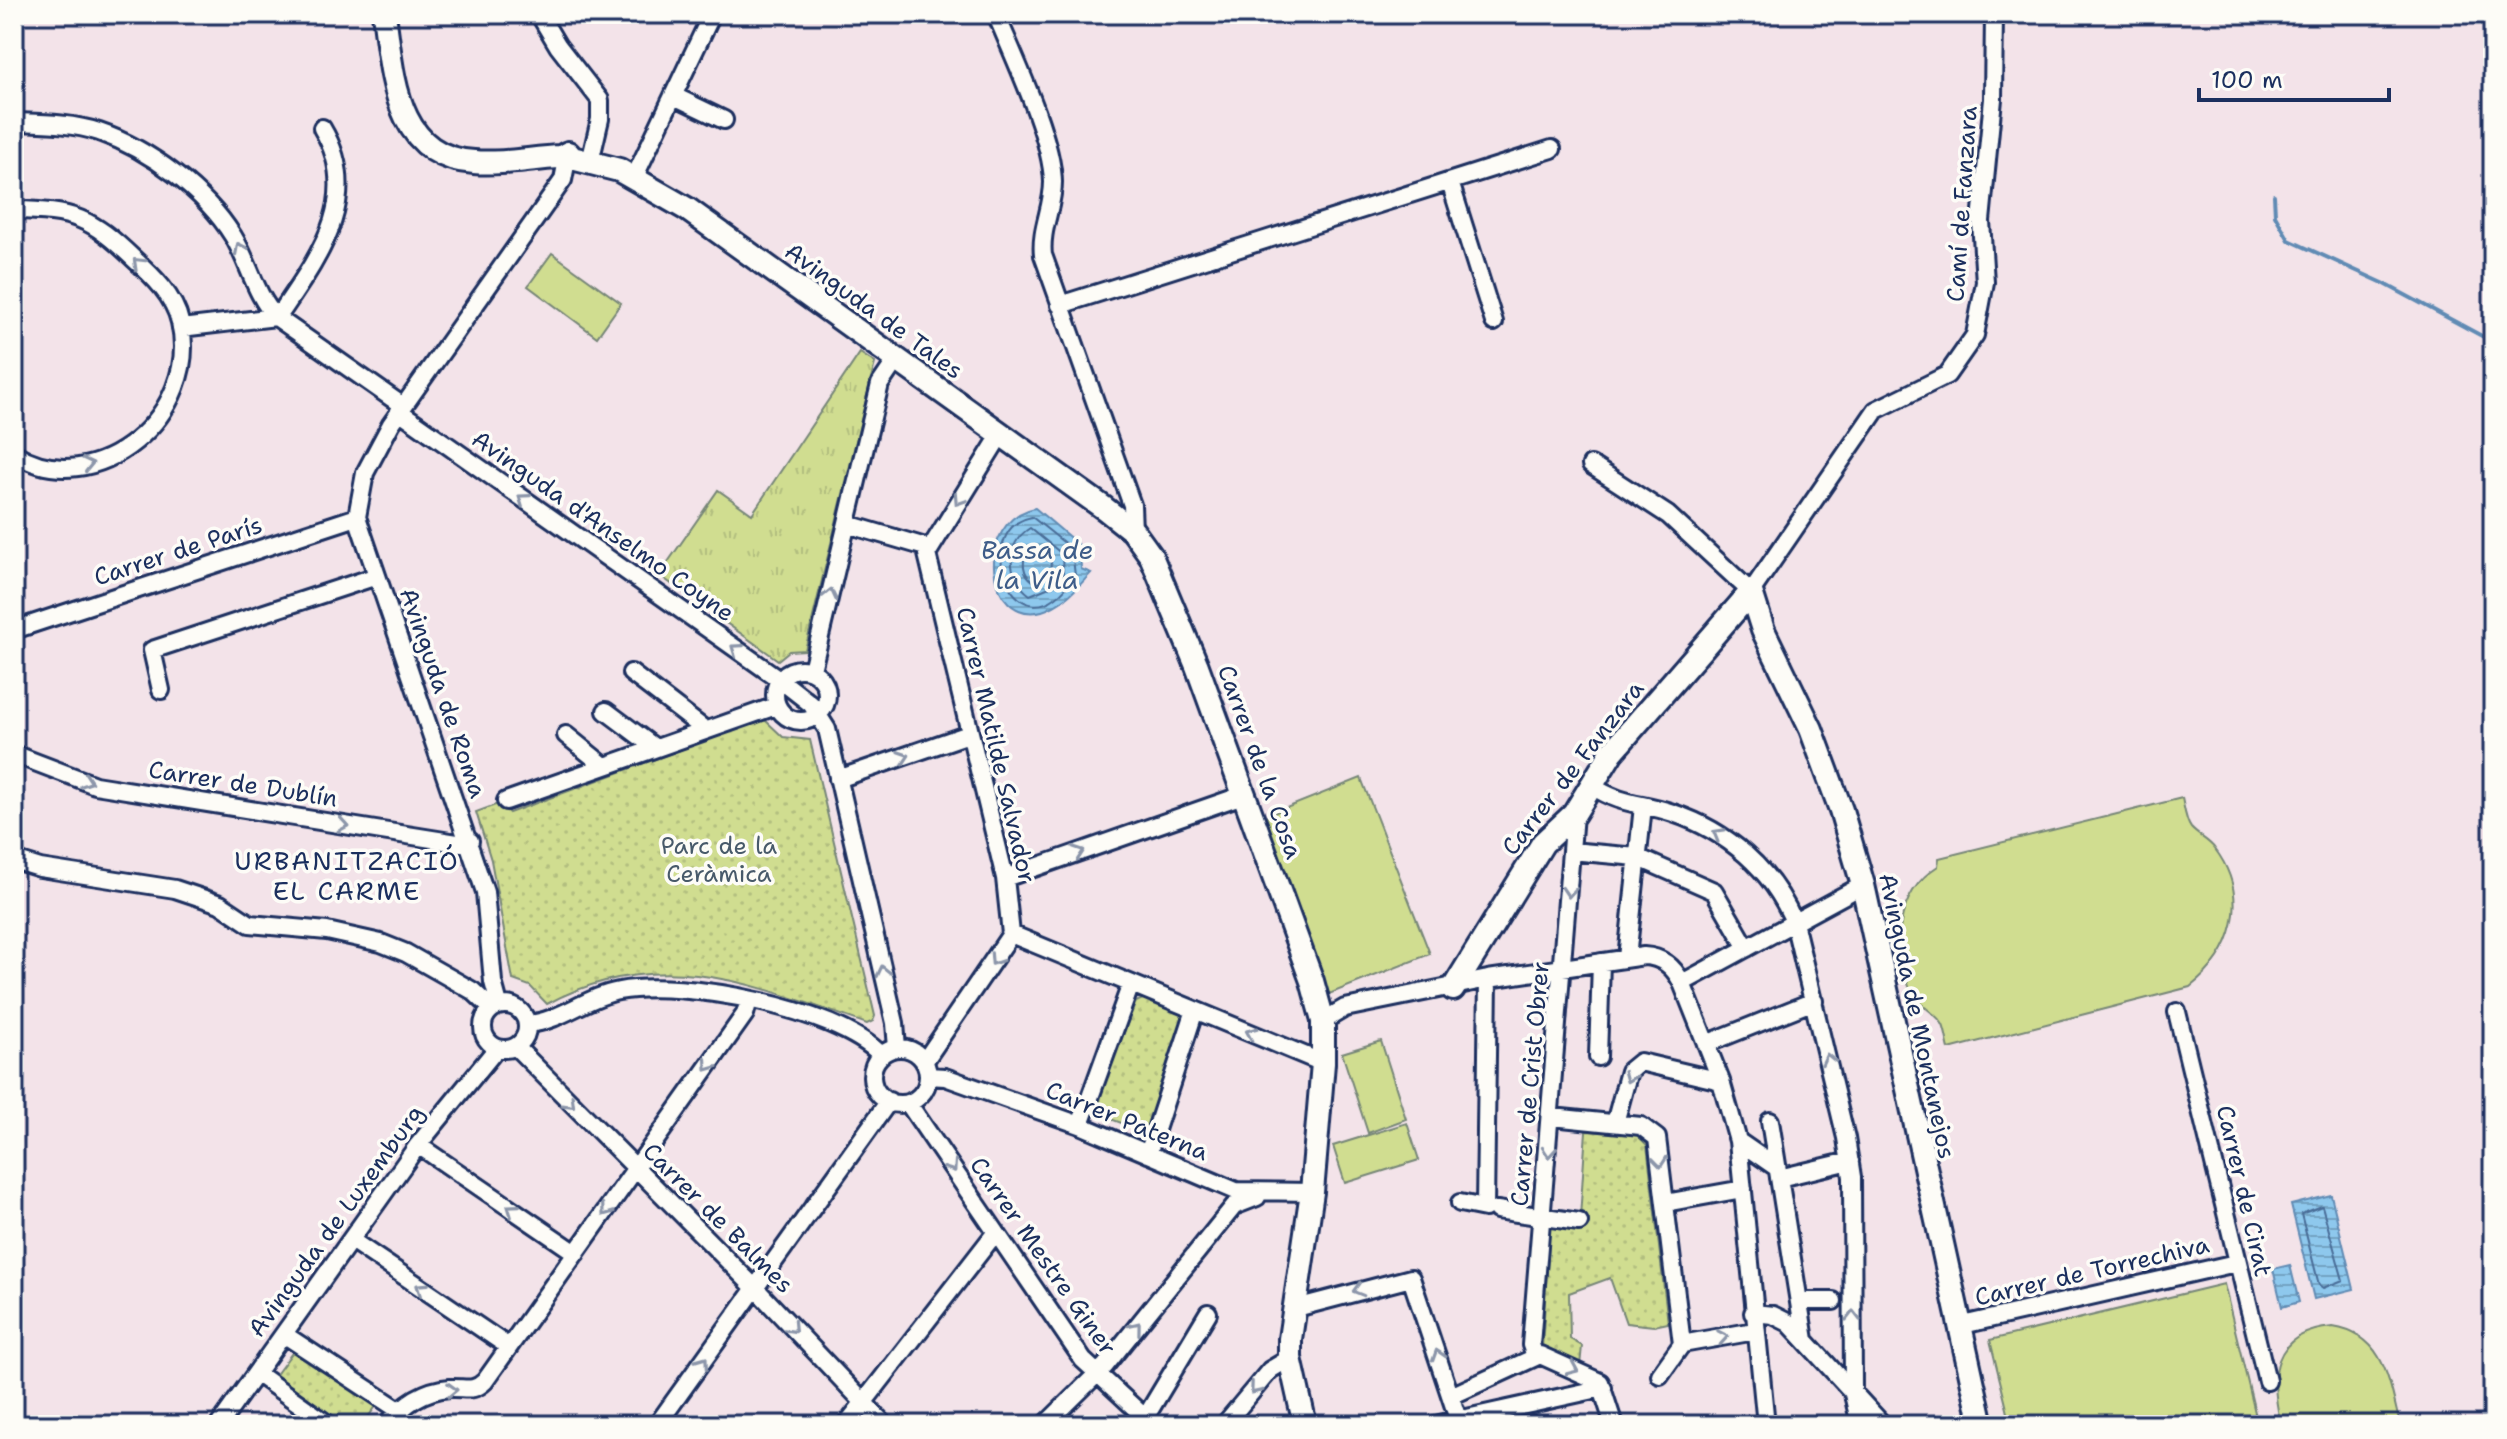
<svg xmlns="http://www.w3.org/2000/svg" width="2507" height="1439" font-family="'Shantell Sans',sans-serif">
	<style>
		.grass { fill: url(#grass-tufts); stroke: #768677; stroke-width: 2 }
		.park { fill: url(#park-dots); stroke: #768677; stroke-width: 2 }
		.pitch { fill: #d0dd90; stroke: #768677; stroke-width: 2 }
		.water { fill: url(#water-rules); stroke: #608bb4; stroke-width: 2 }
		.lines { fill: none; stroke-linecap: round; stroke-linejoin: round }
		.shore { stroke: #496c97; stroke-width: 2 }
		.stream { stroke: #608bb4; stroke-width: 4 }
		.street-casing { stroke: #1b2f5e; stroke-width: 22 }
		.secondary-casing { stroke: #1b2f5e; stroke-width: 28 }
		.street { stroke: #fdfcf7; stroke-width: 16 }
		.secondary { stroke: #fdfcf7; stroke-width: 22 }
		.oneway { stroke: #8c96aa }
		.labels { text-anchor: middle; stroke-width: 7; stroke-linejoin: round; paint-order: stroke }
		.street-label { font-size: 24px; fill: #1b2f5e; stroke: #fdfcf7 }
		.park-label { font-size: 24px; fill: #485a6a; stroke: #fdfcf7 }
		.water-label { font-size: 26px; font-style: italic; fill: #3e5d89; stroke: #fdfcf7 }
		.neighbourhood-label { font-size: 26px; letter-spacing: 2px; fill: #1b2f5e; stroke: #fdfcf7 }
	</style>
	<defs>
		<pattern id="grass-tufts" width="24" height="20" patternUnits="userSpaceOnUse" patternTransform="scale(2)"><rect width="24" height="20" fill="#d0dd90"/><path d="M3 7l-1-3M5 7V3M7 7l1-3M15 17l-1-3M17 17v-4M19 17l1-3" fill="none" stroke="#b2be7f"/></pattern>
		<pattern id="park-dots" width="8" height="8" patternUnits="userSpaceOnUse" patternTransform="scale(2)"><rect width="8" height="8" fill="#d0dd90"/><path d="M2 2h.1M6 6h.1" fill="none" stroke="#b2be7f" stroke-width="1.8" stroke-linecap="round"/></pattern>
		<pattern id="water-rules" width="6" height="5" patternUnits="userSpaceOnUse" patternTransform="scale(2)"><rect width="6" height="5" fill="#8ec8ed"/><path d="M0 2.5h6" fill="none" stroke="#73a3c3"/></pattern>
	</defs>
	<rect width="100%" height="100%" fill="#f3e3e9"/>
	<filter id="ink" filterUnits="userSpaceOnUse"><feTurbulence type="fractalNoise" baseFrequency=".0125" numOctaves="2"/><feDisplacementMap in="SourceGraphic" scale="16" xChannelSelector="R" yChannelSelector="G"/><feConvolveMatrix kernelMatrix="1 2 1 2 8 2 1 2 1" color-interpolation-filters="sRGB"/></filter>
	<g filter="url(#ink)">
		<path class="grass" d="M860,353L875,363L805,650L789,651L778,660L659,575L718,490L752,514Z"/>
		<path class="park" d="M764,719L783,737L810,740L875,1016L873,1021L867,1024C756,985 660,943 547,1004L530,986L513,980L491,860L476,812L501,803L509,813Z
			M1149,996L1183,1009L1190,1023L1151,1126L1140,1130L1100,1115L1095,1105L1136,1002Z
			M1586,1131L1636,1134L1647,1145L1668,1323L1654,1326L1626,1323L1610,1278L1569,1293L1570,1339L1582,1346L1580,1366L1542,1348L1550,1224L1580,1217Z
			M297,1346L380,1401L362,1425H335L272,1380Z"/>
		<path class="pitch" d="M552,253L621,303L597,337L528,286Z
			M1361,778L1430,954L1329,994L1261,818Z
			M2182,798C2184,807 2186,822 2191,828C2198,836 2209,840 2215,849C2251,897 2234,953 2190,987L1949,1049C1947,1042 1946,1032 1943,1025C1937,1013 1920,1007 1913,994C1889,952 1896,892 1938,866L1939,858Z
			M1381,1041L1406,1119L1368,1133L1342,1053Z
			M1407,1123L1419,1160L1345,1183L1333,1146Z
			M2224,1284L2258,1425H2011L1990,1340Z
			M2333,1327C2385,1335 2389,1381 2400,1425H2281C2269,1376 2271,1332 2333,1327Z"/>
		<path class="water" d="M1035,508L1080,546L1081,569L1091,573C1077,588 1063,605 1042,611C986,626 973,521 1035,508Z
			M2331,1195L2354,1289L2314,1299L2291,1205Z
			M2290,1265L2299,1302L2282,1307L2273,1269Z"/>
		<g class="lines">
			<path class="shore" d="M1032,517L1072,549L1075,576C1017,662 967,529 1032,517Z
				M1030,528L1062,554L1063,574L1052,586L1030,595C1007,578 1004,544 1030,528Z
				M1031,545L1051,562L1050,572L1034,582C1021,573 1023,562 1026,548Z
				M2322,1206L2343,1280L2323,1288L2319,1285L2301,1214Z"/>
			<path class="stream" d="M2274,195L2275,215L2289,240L2383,283L2493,342"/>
			<defs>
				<path id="street" d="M539,14L558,46L600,100V119L590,162
					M996,14C1014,57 1052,137 1053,182C1053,208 1040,229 1043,255L1132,505L1133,531
					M674,96L724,120
					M14,122C42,123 72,123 99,132C149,149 205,191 233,236C249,262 255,295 276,317L403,406
					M634,178L710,18
					M1450,182L1494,322
					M14,210C74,211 90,217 134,259C153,276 174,296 180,322C202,412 96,505 14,453
					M1060,305L1552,149
					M181,328L276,317L282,311C320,255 363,196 322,128
					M399,411L779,679L811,704L827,729L895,1023L897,1048
					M1591,465L1668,515L1751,592L1876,410L1947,375L1975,335L1985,282L1981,221L1993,99L1994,14
					M847,524L929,548
					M14,630L357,517
					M775 695a26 26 0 1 1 52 0a26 26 0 1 1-52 0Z
					M812,670L880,384L897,359
					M631,673L704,729
					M161,690L152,650L377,576
					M606,711L654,747
					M566,735L603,765
					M14,754L95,785L457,843L470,841
					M838,779L969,734
					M1592,786C1623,806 1641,802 1673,813C1727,831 1772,869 1794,922L1846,1138L1852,1177L1853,1394L1860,1425
					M506,801L776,706
					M1571,851L1637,857L1714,891L1747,948
					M14,860L40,868L175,889L220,904L250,924L327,931L381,943L406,953L473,991L491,1008
					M1005,878L1243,795
					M1011,934L1323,1063
					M1627,958L1643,806
					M1682,983L1863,885
					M499,1004L493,982L485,892L357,517L365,473L391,424L563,180L566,165
					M483 1027a22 22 0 1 1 44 0a22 22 0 1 1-44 0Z
					M2177,1012L2267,1381
					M1323,1021L1345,1008L1488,979L1644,956C1663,957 1674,967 1682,983L1721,1081L1738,1141L1766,1425
					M528,1024C561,1021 586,997 619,991C682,979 836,1008 881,1055
					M1706,1044L1814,1001
					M516,1047L756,1289L885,1425
					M872 1076a28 28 0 1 1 56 0a28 28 0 1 1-56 0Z
					M1598,1057L1601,962
					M924,1062L1011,934L1005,878L927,554L1001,434
					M928,1076L945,1077L1080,1125L1236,1191L1312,1192
					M908,1103L1083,1360L1153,1425
					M1552,1117L1641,1126L1657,1138L1682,1344L1660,1375
					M1770,1121L1805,1340
					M1615,1123L1629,1071L1640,1062L1721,1081
					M1080,1125L1131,984
					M1738,1141L1777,1168
					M418,1145L576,1253
					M1148,1154L1195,1010
					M1779,1178L1850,1161
					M1460,1203L1485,1208L1488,979
					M1665,1203L1743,1189
					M1497,1210L1579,1222
					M351,1240L509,1347
					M1799,1301H1833
					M1296,1308L1411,1278L1460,1425
					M1753,1313L1773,1315L1789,1323L1883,1425
					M1958,1326L2236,1263
					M285,1335L399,1410
					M1682,1344L1755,1331
					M1535,1356L1531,1345L1574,814
					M256,1373L329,1425
					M1451,1396L1540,1355L1600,1382L1614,1425
					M1145,1418L1208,1313
					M219,1425L418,1145L497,1048
					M387,1425C403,1404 423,1390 450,1388C465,1387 473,1393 485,1381L745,1014L749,1000
					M657,1425L889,1101
					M846,1425L996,1232
					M1045,1425L1105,1366L1234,1206L1257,1197
					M1224,1425L1270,1370L1290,1358
					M1435,1425L1603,1388"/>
				<path id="secondary" d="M384,14C393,76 395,157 474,162C503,165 532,158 561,157L568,153L572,158L619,170L687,209L1104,508L1133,531L1151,556L1197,666L1312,981L1323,1021V1063L1312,1192L1290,1339V1358L1305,1425
					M1453,989L1543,843L1574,814L1612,752L1751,592L1763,630L1811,729L1841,810L1863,885L1982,1425"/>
			</defs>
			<use href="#street" class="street-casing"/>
			<use href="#secondary" class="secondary-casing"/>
			<use href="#street" class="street"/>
			<use href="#secondary" class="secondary"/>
		</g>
		<defs><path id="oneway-chevron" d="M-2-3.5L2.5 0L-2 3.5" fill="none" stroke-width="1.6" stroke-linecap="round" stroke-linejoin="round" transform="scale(2)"/></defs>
		<g class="oneway">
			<use href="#oneway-chevron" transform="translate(240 248) rotate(-117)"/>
			<use href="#oneway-chevron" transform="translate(138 263) rotate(-136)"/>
			<use href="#oneway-chevron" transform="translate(88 464) rotate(-13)"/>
			<use href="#oneway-chevron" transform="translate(523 499) rotate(-145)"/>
			<use href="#oneway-chevron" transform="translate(959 500) rotate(123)"/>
			<use href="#oneway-chevron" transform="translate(830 594) rotate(-77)"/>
			<use href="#oneway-chevron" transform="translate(736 649) rotate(-145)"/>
			<use href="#oneway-chevron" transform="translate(904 757) rotate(-19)"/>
			<use href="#oneway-chevron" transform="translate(87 781) rotate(19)"/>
			<use href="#oneway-chevron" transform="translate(343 825) rotate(9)"/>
			<use href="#oneway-chevron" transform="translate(1718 834) rotate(-150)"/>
			<use href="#oneway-chevron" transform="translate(1079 852) rotate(-19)"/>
			<use href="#oneway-chevron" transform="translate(1569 892) rotate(94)"/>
			<use href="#oneway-chevron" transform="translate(995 960) rotate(123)"/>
			<use href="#oneway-chevron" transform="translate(883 971) rotate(-103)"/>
			<use href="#oneway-chevron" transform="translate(1251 1033) rotate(-157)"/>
			<use href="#oneway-chevron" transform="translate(1828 1059) rotate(-103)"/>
			<use href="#oneway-chevron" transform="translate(709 1066) rotate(125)"/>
			<use href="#oneway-chevron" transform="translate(1629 1077) rotate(112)"/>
			<use href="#oneway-chevron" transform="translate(570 1103) rotate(45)"/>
			<use href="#oneway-chevron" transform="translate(1549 1152) rotate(95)"/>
			<use href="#oneway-chevron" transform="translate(1660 1162) rotate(84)"/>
			<use href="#oneway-chevron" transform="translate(952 1167) rotate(56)"/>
			<use href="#oneway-chevron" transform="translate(512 1209) rotate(-145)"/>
			<use href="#oneway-chevron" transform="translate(606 1211) rotate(126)"/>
			<use href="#oneway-chevron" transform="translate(421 1288) rotate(-146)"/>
			<use href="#oneway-chevron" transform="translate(1358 1290) rotate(164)"/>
			<use href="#oneway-chevron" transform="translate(1853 1316) rotate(-90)"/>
			<use href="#oneway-chevron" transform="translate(1136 1327) rotate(-51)"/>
			<use href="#oneway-chevron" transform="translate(792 1328) rotate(47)"/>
			<use href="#oneway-chevron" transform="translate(1723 1337) rotate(-10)"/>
			<use href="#oneway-chevron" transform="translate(1438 1355) rotate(-108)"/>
			<use href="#oneway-chevron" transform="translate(703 1362) rotate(-54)"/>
			<use href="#oneway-chevron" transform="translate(1573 1369) rotate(24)"/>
			<use href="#oneway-chevron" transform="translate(1255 1389) rotate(130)"/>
			<use href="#oneway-chevron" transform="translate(452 1390) rotate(-2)"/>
		</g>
	</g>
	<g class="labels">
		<g class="street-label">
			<text transform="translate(1962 204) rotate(-86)" y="8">Camí de Fanzara</text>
			<text transform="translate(874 311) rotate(36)" y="8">Avinguda de Tales</text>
			<text transform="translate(603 526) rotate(35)" y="8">Avinguda d'Anselmo Coyne</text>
			<text transform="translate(178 551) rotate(-18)" y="8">Carrer de París</text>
			<text transform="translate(443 693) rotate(71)" y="8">Avinguda de Roma</text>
			<text transform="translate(996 745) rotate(77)" y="8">Carrer Matilde Salvador</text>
			<text transform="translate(1260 762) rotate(70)" y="8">Carrer de la Cosa</text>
			<text transform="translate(1573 768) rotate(-52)" y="8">Carrer de Fanzara</text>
			<text transform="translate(243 784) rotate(9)" y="8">Carrer de Dublín</text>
			<text transform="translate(1917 1016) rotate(78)" y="8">Avinguda de Montanejos</text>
			<text transform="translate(1530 1084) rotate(-85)" y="8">Carrer de Crist Obrer</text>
			<text transform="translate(1127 1121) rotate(22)" y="8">Carrer Paterna</text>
			<text transform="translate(2244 1191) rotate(77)" y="8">Carrer de Cirat</text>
			<text transform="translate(718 1218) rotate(45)" y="8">Carrer de Balmes</text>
			<text transform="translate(336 1221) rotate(-54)" y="8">Avinguda de Luxemburg</text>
			<text transform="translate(1043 1256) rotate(55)" y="8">Carrer Mestre Giner</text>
			<text transform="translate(2092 1271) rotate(-13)" y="8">Carrer de Torrechiva</text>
		</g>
		<g class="park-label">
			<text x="719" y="854">Parc de la<tspan x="719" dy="28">Ceràmica</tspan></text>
		</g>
		<g class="water-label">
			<text x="1037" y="559">Bassa de<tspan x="1037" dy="30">la Vila</tspan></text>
		</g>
		<g class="neighbourhood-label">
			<text x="347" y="870">URBANITZACIÓ<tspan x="347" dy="30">EL CARME</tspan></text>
		</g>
	</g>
	<rect width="2507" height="1439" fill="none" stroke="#fdfcf7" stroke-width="48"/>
	<rect x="24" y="24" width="2459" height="1391" fill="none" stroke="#1b2f5e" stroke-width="3" filter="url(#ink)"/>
	<path d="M2199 88v12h190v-12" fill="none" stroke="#1b2f5e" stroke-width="4"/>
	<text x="2211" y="88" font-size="24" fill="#1b2f5e" stroke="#fdfcf7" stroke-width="6" paint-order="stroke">100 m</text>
</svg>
